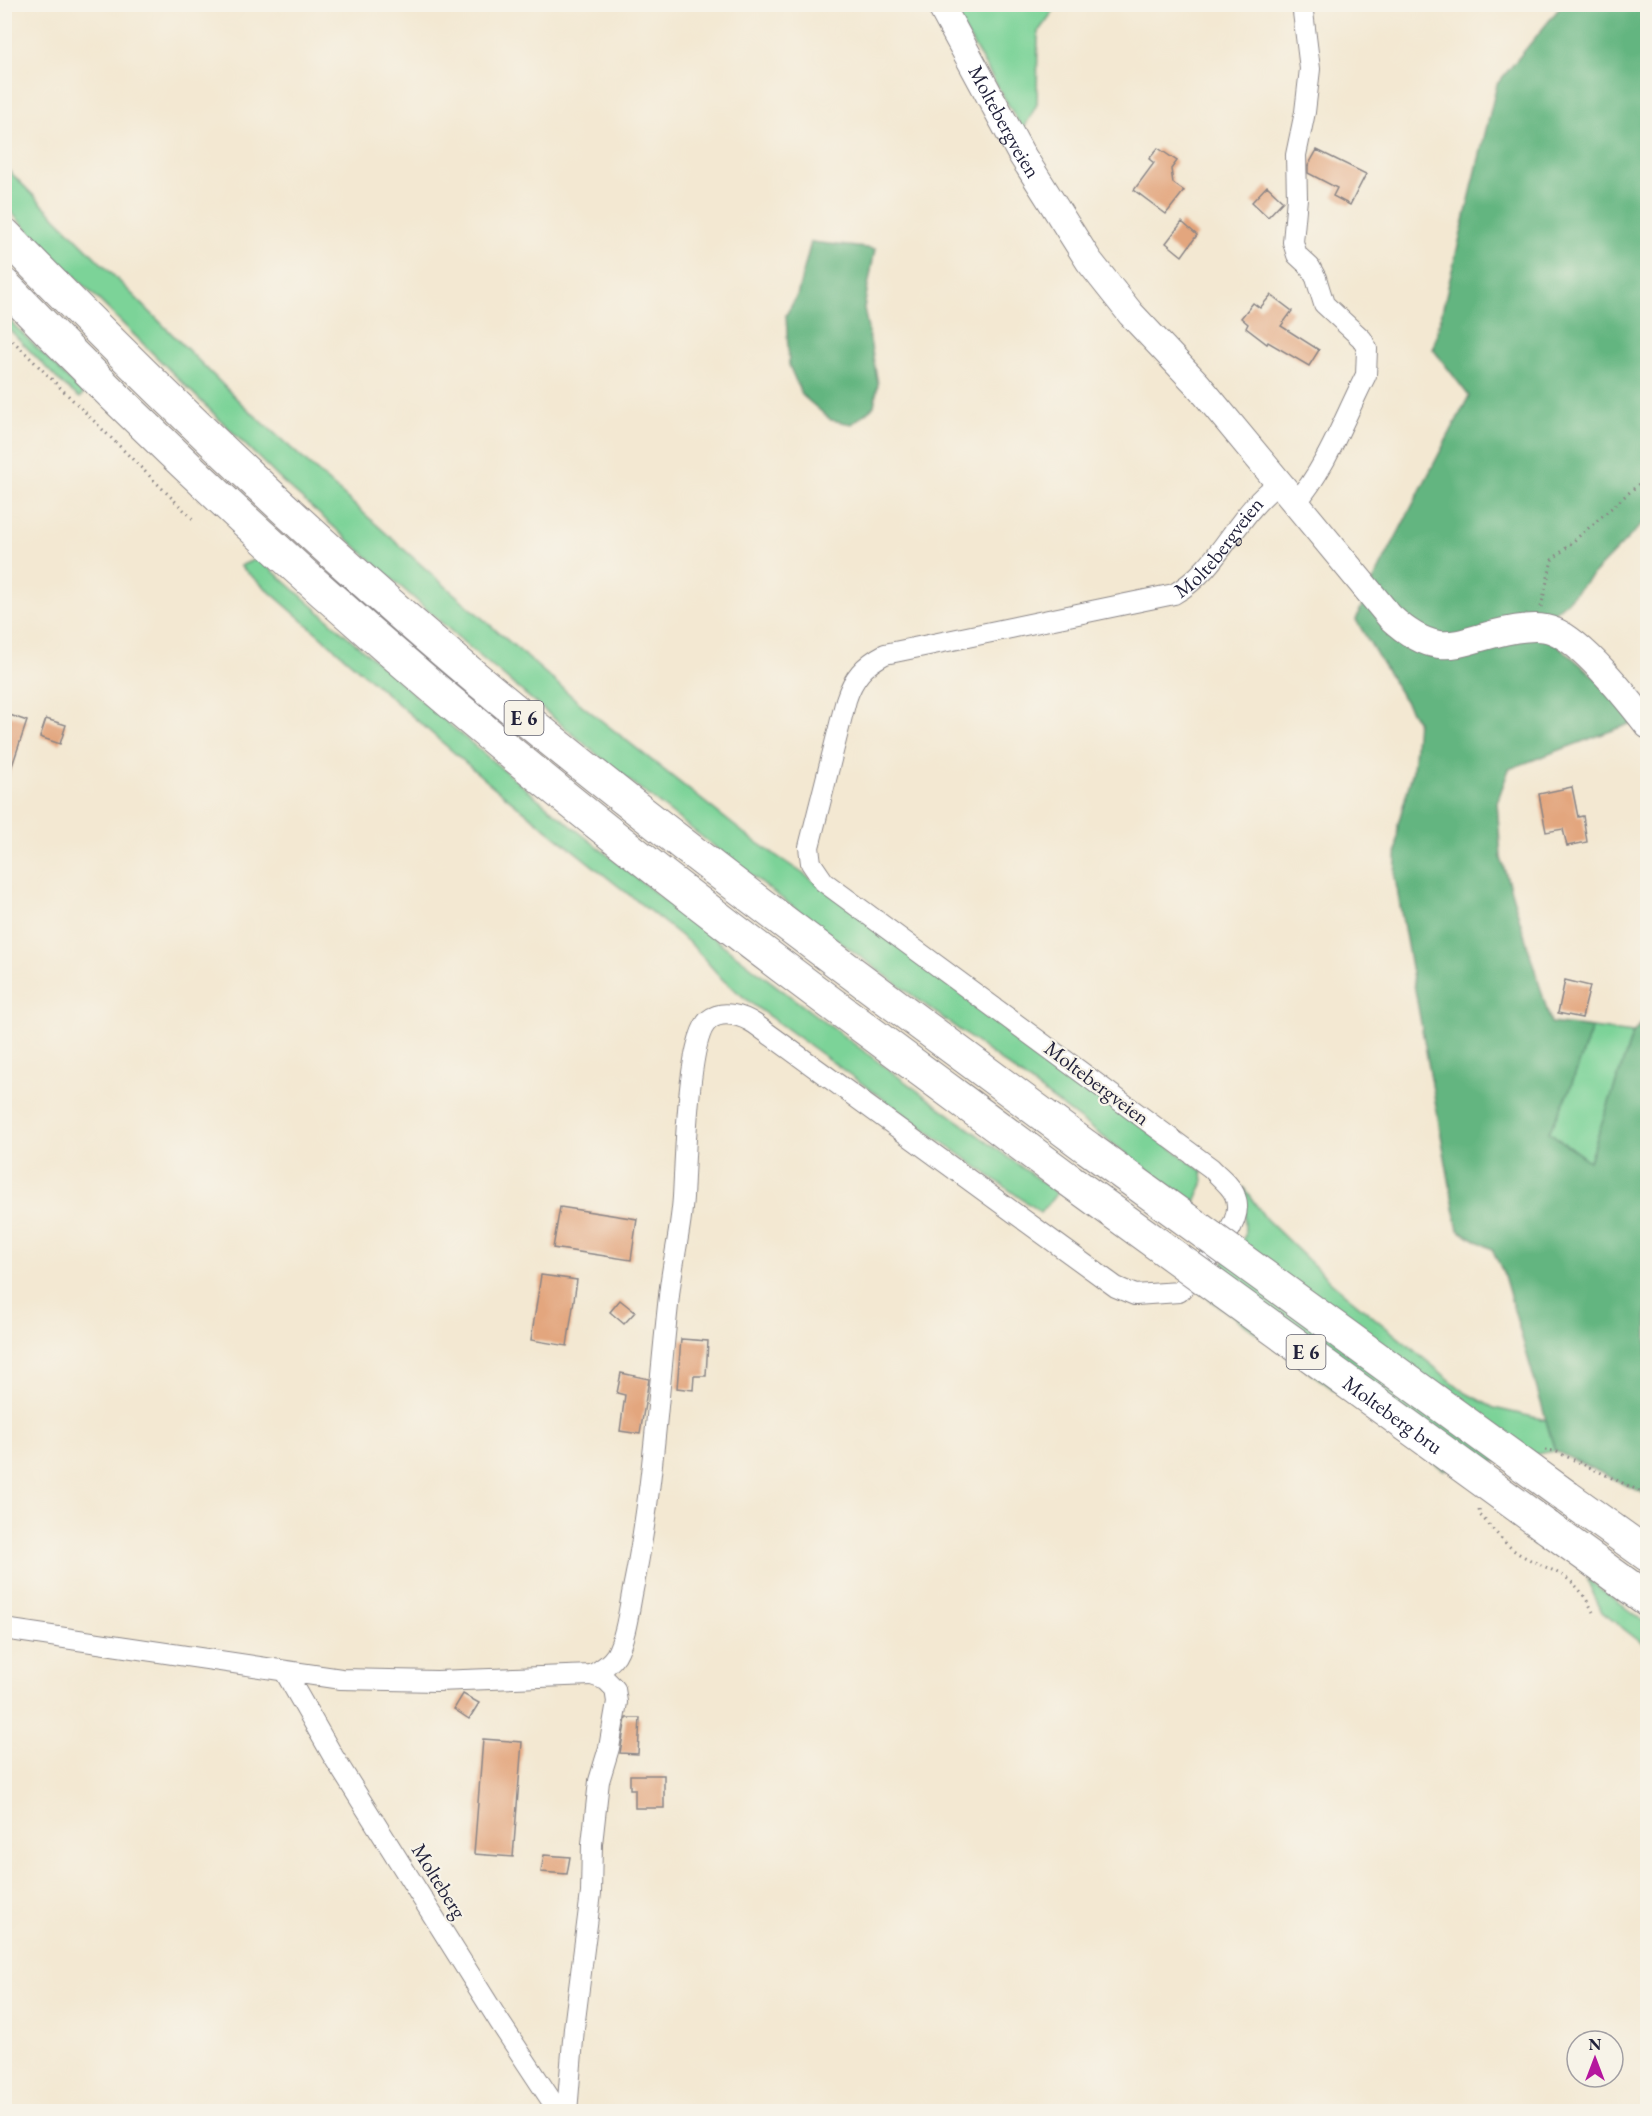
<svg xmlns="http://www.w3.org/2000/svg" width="1652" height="2116" font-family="'EB Garamond',serif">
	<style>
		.green { fill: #7bd398; stroke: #4e7a6a; stroke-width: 1.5 }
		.forest { fill: #64b580; stroke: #436c5e; stroke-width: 1.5 }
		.building { fill: #e3a67e }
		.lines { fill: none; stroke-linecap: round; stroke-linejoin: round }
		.minor-casing { stroke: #8a8586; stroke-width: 22 }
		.secondary-casing { stroke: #8a8586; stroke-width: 29 }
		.motorway-casing { stroke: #8a8586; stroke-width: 35 }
		.path { stroke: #8a8586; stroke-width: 3; stroke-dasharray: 1.5 4.5; stroke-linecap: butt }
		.minor { stroke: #fff; stroke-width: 20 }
		.secondary { stroke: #fff; stroke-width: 27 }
		.motorway { stroke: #fff; stroke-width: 33 }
		.motorway-bridge-casing { stroke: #8a8586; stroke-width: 35; stroke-linecap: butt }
		.motorway-bridge { stroke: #fff; stroke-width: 33 }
		.labels { text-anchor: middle; stroke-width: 4.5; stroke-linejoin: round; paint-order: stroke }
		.shield { fill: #f7f3e8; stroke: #62616f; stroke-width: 1.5 }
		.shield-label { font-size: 20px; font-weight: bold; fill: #22223b }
		.street-label { font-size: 21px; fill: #22223b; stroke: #f7f3e8 }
	</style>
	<rect width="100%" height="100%" fill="#f7f3e8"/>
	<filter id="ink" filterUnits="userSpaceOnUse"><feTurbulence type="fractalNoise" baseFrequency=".0167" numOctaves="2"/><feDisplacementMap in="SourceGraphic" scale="12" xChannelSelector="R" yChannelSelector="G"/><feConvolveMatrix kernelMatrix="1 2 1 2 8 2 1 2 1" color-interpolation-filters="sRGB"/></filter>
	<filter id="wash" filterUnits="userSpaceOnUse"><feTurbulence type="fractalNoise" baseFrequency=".008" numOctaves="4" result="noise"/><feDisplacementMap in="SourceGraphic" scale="24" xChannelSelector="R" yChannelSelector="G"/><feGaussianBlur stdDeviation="1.35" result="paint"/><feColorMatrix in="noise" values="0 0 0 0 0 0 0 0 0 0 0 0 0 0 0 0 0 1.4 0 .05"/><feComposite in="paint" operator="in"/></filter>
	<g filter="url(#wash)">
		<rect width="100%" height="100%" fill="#f3e8d2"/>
		<path class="green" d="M950,5H1058L1038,32L1037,104L1023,130Z
			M4,166L242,404L427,570L583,706L750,838L811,879L1202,1171L1203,1184L1194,1204L769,889L612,767L469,647L282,481L23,225L5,206Z
			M4,315L83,394L80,398L62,384L5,325Z
			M258,558C362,649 466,741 574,828C731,955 894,1074 1057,1193L1041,1213L752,1004L723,980L691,944L490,784L240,566Z
			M1592,1028L1633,1033L1590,1162L1549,1132L1568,1094Z
			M1244,1188L1266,1219L1332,1283L1466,1393L1494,1408L1546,1420L1555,1451L1444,1470L1200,1292L1245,1236Z
			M1586,1578L1647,1624V1647L1602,1612Z"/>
		<path class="forest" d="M1562,5H1647V519L1565,603L1537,627L1643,719L1509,769L1497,802L1501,858L1551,1023L1592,1028L1568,1094L1549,1132L1589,1161L1633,1033L1647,1017V1495L1555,1451L1503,1272L1492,1249L1458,1230L1395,878L1398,824L1413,770L1417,721L1356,620L1368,591L1469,396L1433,349L1497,84Z
			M811,242L875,249L864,308L878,384L874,406L852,424L831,420L802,395L789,365L786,315L797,296Z"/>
		<g id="blocks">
			<path class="building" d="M1158,148L1177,161L1171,169L1173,183L1184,191L1166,214L1134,190L1154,163L1149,159Z
				M1317,150L1366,174L1350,205L1333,196L1337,188L1308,173V166Z
				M1267,186L1283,201L1268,217L1252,202Z
				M1182,222L1197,235L1182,256L1166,243Z
				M1271,295L1292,311L1281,326L1319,350L1309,366L1268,342L1267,344L1246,328L1248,324L1241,318L1253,303L1260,308Z
				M4,713L27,721L7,781H4Z
				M46,719L66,725L60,744L40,737Z
				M1572,787L1578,817L1583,816L1587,842L1567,846L1563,829L1546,832L1539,794Z
				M1565,980L1590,986L1582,1018L1558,1013Z
				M560,1207L637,1219L631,1260L553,1248Z
				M541,1275L577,1280L567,1346L531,1340Z
				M620,1300L635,1312L624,1324L610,1312Z
				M681,1339L708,1341L706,1376H694L693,1390L677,1388Z
				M621,1373L649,1379L640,1434L620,1431L625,1395L617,1393Z
				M463,1694L479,1703L469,1719L454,1709Z
				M626,1718H640L638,1754L620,1753Z
				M483,1739L522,1742L513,1857L474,1854Z
				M630,1775H664V1808H635V1789H630Z
				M544,1855L570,1857L567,1874L541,1872Z"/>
		</g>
	</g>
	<g filter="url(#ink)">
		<use href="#blocks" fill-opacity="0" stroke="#8a8586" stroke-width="1.5"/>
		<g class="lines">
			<defs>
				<g id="minor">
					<path d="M1295,504C1327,467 1344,418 1366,375L1367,349L1362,339L1324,304L1316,278L1310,267L1297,255L1293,242L1297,198L1296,155L1305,112L1310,69L1302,4"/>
					<path id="s1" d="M4,1629L341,1679L437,1681L592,1675C601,1670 610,1664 616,1655C626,1637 629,1609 633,1589C653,1492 658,1394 669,1296C672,1263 681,1231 683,1197C685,1166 687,1037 709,1020C723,1009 743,1016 755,1024L1116,1287L1135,1295L1179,1292C1197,1270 1248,1226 1235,1196C1232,1186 1218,1176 1211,1168L824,882L811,863L809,847L846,700C853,678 864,665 885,654L1174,594C1220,568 1236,514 1278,484"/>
					<path d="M285,1672L333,1756L499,2021L559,2112"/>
					<path d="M567,2112L574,2028L591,1893L592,1844L599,1781L609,1748L617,1702L615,1689L606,1680L592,1675"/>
				</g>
				<g id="secondary">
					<path id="s2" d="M940,4L1020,152L1089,261L1131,314L1198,385L1390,617C1446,669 1465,633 1526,628C1535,627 1545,627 1554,631C1584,643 1627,698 1648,725"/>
				</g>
				<path id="motorway" d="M4,234C155,389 311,540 477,679C674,844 882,995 1088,1148
					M4,285C175,462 358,629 549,784C716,921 892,1048 1065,1177
					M1567,1497L1648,1555
					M1547,1527L1648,1600"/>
			</defs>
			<use href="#minor" class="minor-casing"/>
			<use href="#secondary" class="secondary-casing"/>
			<use href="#motorway" class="motorway-casing"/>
			<path class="path" d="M4,332L193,519
				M1541,607L1552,560L1648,476
				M1545,1450L1555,1451L1648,1495
				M1479,1510L1480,1515C1492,1527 1506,1547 1521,1555C1555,1574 1574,1572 1593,1612"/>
			<use href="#minor" class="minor"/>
			<use href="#secondary" class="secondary"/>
			<use href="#motorway" class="motorway"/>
			<defs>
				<g id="motorway-bridge">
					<path d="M1088,1148L1567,1497"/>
					<path id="s3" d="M1065,1177L1547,1527"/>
				</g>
			</defs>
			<use href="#motorway-bridge" class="motorway-bridge-casing"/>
			<use href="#motorway-bridge" class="motorway-bridge"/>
		</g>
	</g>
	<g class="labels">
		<g class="shield">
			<rect x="504.5" y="701" width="39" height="34" rx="4.5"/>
			<rect x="1286.5" y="1335" width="39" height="34" rx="4.5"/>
		</g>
		<g class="shield-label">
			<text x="524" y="725">E 6</text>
			<text x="1306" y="1359">E 6</text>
		</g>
		<g class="street-label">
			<text dy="7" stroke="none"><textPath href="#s2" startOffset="134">Moltebergveien</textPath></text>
			<text dy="7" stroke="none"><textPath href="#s1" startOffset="3076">Moltebergveien</textPath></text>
			<text transform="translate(1097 1083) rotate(37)" y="7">Moltebergveien</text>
			<text dy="7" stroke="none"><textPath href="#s3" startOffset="405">Molteberg bru</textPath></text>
			<text transform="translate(439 1881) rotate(58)" y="7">Molteberg</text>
		</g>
	</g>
	<rect width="1652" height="2116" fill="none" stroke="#f7f3e8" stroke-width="24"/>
	<g transform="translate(1595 2059)"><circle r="28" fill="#f7f3e8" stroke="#a29fa3" stroke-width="1.5"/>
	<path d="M0-4.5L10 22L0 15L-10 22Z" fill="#b5179e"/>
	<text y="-9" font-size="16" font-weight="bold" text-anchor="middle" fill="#22223b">N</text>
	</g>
</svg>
